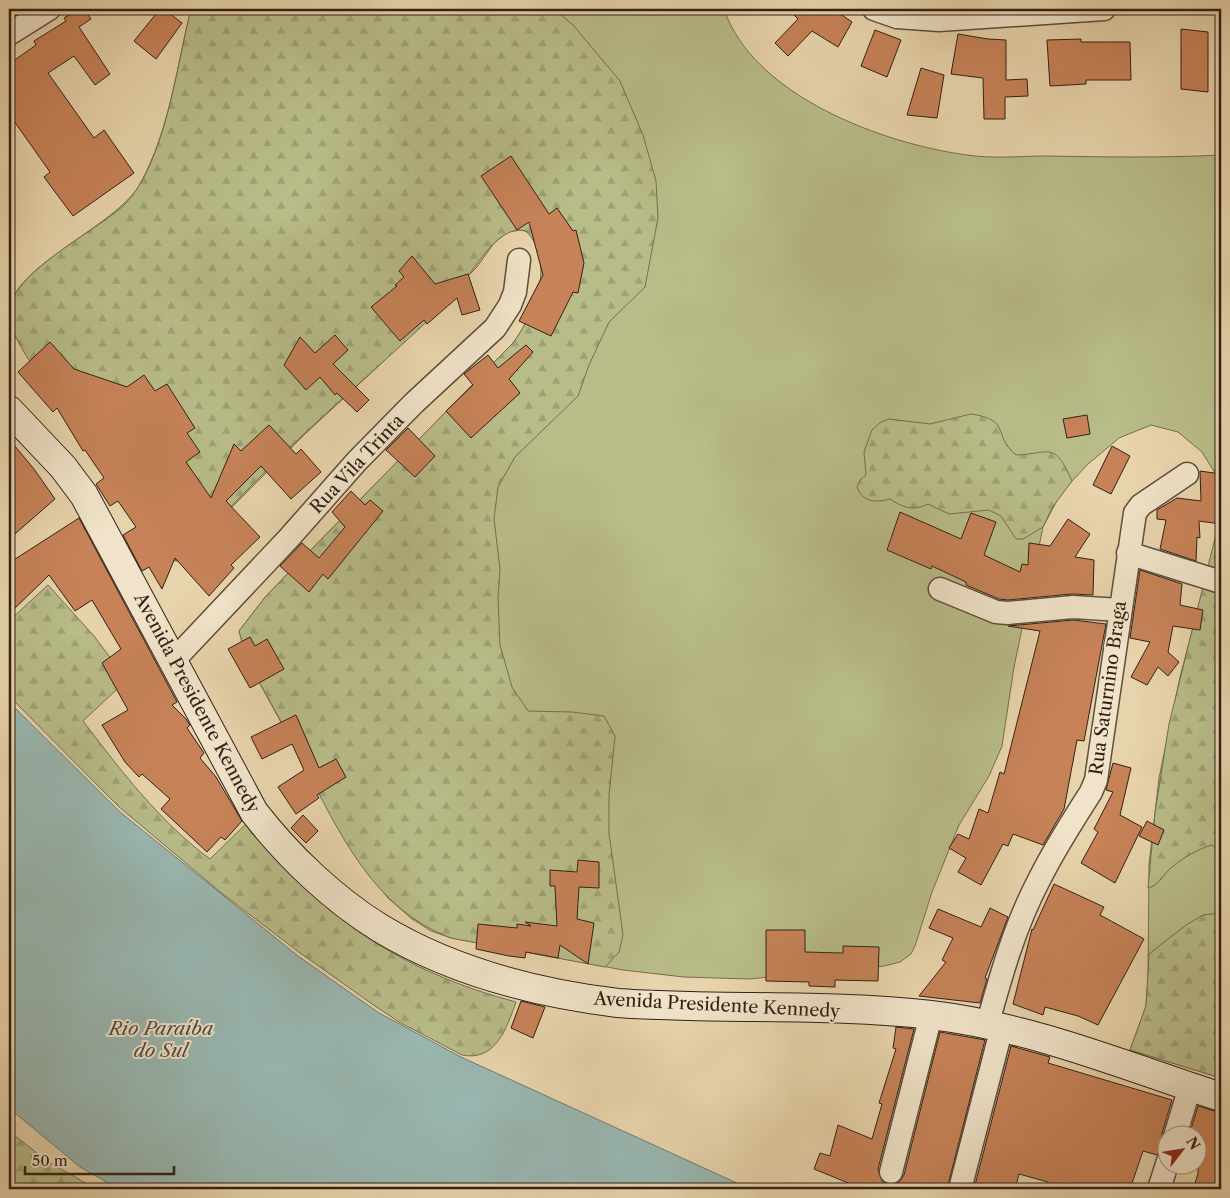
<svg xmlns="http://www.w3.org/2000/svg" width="1230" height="1198" font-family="'Libre Caslon Text',serif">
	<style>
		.green { fill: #b8bc88; stroke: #746e50 }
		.forest { fill: url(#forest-firs); stroke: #746e50 }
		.water { fill: #99b7b1; stroke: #6f7b73 }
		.building { fill: #c78258; stroke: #302117 }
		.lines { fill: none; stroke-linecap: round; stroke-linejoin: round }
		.minor-casing { stroke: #5e4e3c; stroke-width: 25 }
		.secondary-casing { stroke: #302117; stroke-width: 30 }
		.minor { stroke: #f0e3c9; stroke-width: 22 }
		.secondary { stroke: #f0e3c9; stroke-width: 28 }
		.labels { text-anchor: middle; stroke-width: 4; stroke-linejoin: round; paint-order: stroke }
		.street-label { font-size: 18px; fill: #302117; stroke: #f0e3c9 }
		.water-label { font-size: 19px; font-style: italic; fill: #504e45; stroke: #f0e3c9 }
	</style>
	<defs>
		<pattern id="forest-firs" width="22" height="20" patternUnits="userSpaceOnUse" patternTransform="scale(1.25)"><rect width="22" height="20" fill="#b8bc88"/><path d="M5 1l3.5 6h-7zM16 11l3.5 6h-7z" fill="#9ea175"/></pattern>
	</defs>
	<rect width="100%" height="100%" fill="#e8d4ac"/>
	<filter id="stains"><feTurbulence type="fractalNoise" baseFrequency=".004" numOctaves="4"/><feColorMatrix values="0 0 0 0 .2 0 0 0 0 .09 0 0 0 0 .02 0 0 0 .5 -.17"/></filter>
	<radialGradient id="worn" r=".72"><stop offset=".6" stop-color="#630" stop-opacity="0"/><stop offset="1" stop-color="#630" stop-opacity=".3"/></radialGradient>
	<path class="green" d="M191,9H724C753,96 884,144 967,155C993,159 1021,156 1047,156C1105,157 1163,158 1221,155V496L1215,473L1202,452L1178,432L1151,425L1119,438L1087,465L1061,493L1043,527L1014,667L1002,746L989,776L959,825L932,892L915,946L911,954L900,962L884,966L749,979L684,977L623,970L451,938L431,931L412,919L388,898L365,870L342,834L247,660L239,631L266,596L513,343C532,317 555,269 533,239C530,234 527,231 521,230L508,232L494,243L477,267L384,361L305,434L178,561H175L24,351C17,339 9,326 9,312C11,266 117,226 140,184C170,129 176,69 191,9Z
		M1221,514V1078L1130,1050L1146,1006L1148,977L1149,864L1159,778L1180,677L1215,544Z"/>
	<path class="forest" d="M191,9H554L573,25L620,81L643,135L656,181L658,218L645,287L609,322L589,365L578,396L515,457L498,487L494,519L500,569L498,598L500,645L512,687L528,711L572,712L604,716L615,736L609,796V833L623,935L619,952L605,967L451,938C373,909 339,832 303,763C285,728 266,694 247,660L239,631L266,596L513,343C535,313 556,262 526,231C496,222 469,280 451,298C412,337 371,372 331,409C278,457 228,508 181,561L172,559C139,512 105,465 71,418C52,391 28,364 14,333C11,327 9,319 9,312C11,273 96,231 123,206C165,166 177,64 191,9Z
		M971,414C1012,420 992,435 1016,455C1050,454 1054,440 1072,481L1052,508L1043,527L1023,539H1016L1001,516L989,510L949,514L928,504C912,511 904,508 890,499C876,503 862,502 857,487L860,480L866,475L864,452L872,430L881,422L889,419L930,424Z
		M1221,514V850L1211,845C1197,850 1184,857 1172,867C1163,874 1160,885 1148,888L1155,813L1169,724Z
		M48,585L94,636L127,680L83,721C121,771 160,822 210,859L246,824C321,917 400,971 516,1002C507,1027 496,1062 462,1055L399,1022L372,1004L296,950L219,891L118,806L9,696V621Z
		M1221,913V1078L1130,1050L1146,1006L1149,954L1186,925L1203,915Z
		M9,1131L47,1161L96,1189H9Z"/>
	<path class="water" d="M9,702L120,812L298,956L379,1013L461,1057L750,1189H119L80,1167L9,1108Z"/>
	<path class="building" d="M79,9H84L91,19L79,27L110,74L95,85L74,56L48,73L94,138L104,130L134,173L73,216L44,177L50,172L9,114V64L36,45L34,41L66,21L64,18Z
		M160,9H164L182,23L156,59L134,41Z
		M788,9H833L852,22L838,47L812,31L788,56L775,43L798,19Z
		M1181,29L1208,32V92L1181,89Z
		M875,30L901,40L887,77L861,66Z
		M958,34L988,39L1006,40V80L1027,79L1028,96L1005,97V119H984L983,78L951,74Z
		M1081,39V42H1130L1131,80H1086V84L1050,86L1047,40Z
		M921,68L944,75L937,118L907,115Z
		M511,156L549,214L557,208L573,231L576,230L584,263L578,293L573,292L551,336L519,321L543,275L529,222L517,230L481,176Z
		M412,256L435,284L468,274L480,310L462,315L457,298L427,324L424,320L400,341L371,307L397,286L395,285L404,277L399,271Z
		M335,335L348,350L333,364L369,400L357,412L337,393L335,395L320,377L306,390L284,365L300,337L315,353Z
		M50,342L74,369L127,387L144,375L155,391L167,384L195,428L187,433L200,452L186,462L211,498L234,444L241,451L269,425L296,454L301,449L321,472L291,499L261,466L226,501L260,537L231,565L234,568L209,596L175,558L162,589L149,567L142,571L123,535L136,527L118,501L110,506L96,484L104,478L85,450L83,451L57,408L53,412L18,372Z
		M526,345L533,352L509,379L520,393L471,438L446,411L473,385L464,374L488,355L498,368Z
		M1087,415L1090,434L1067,438L1063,419Z
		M408,428L435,456L415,477L386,450Z
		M9,439L34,469L55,499L9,539Z
		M1112,446L1130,456L1111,494L1093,485Z
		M1200,471L1221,474V524L1199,521L1200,538L1197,537L1196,561L1160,549L1166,520L1157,519V510L1177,498L1201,501Z
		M351,491L365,505L370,500L383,511L328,579L323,574L309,592L280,566L302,543L319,558L345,527L332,512Z
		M900,512L961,539L971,513L996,522L984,555L1020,572L1022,564L1028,565L1029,543L1050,546L1068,519L1090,534L1075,557L1094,560L1093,595L1072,594L1008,600L999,599L966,585V582L932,566L931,569L887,550Z
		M79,518L177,702L172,705L186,719L190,725L187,728L204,753L200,758L216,777L242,821L225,840L221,837L207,852L161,809L170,799L142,774L139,777L125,762L102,725L128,710L102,663L121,649L92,600L75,611L49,575L9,614V563Z
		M1140,570L1182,584L1180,605L1203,610L1200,630L1173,626L1168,652L1179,662L1168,676L1158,667L1147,685L1131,677L1150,642L1130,638Z
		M1073,620L1106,624L1084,741L1077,740L1064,809L1043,845L1013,834L1008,846L1003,844L981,885L958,872L966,858L949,848L958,834L969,839L979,809L988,813L1000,772L1004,774L1040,631L1008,626Z
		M250,637L255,646L267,639L284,669L250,688L228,649Z
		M296,715L319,768L336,759L346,777L317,795L319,798L296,814L278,787L304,770L292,744L262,759L251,737Z
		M1113,763L1131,768L1120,815L1142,827L1115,883L1081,863L1098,832L1094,829L1113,792L1106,790Z
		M303,815L318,831L306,843L291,828Z
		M1147,821L1164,830L1158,845L1139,836Z
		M578,860L599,862V888L579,887L577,919L594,923L588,964L560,945L558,958L526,952L525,958L509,956L476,949L478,924L517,928V924L531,926L525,922L557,926L555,886H550V870L577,872Z
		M1054,884L1104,907L1100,915L1144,939L1098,1025L1078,1016L1045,1007L1043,1015L1013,1004L1032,929L1033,930Z
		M990,908L1008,917L985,978L987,979L980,1003L919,996L946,962L942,960L953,938L929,928L938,909L981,927Z
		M766,930H805V952L843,953V946L879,947L878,981L835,980V987L809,986V982L766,981Z
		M521,1001L545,1007L533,1038L511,1028Z
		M896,1027L914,1029L878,1169L882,1181L888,1185L900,1181L904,1175L940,1032L985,1040L947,1189H863L814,1169L820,1153L830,1156L838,1125L872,1139L882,1104L879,1103L896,1049L893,1048Z
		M1011,1046L1050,1057L1048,1063L1172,1100L1162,1133V1139L1168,1148L1160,1151L1157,1155L1143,1151L1130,1189H1046L1048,1182L1019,1174L1015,1189H974Z
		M1198,1106L1221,1113V1189H1193L1198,1174V1136H1189Z"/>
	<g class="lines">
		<defs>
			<path id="minor" d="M874,9L897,17L939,20L1104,9
				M9,34L49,9
				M1128,553L1221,582
				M940,589L996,612L1008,613L1073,607L1120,610
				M174,660L289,538L357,461L414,403L495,328L510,305L515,292L519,260
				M987,1026C1001,975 1015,925 1040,878C1055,848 1073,820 1091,792L1096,780L1135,513L1141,505L1187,474
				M1175,1136L1190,1087
				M891,1172L931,1015
				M960,1189L1002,1027
				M1159,1189L1168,1161"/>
			<path id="secondary" d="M9,410L63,467L84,495L254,812C288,856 333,899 380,928C451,971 536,993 618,1003C642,1005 667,1005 691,1006C770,1008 852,1006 931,1015C1032,1027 1125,1066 1221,1097"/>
		</defs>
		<use href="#minor" class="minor-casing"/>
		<use href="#secondary" class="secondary-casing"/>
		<use href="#minor" class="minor"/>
		<use href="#secondary" class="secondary"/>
	</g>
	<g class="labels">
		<g class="street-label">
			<text transform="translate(357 464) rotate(-47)" y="6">Rua Vila Trinta</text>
			<text transform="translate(1108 688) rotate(-82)" y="6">Rua Saturnino Braga</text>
			<text transform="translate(197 703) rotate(62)" y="6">Avenida Presidente Kennedy</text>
			<text transform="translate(717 1005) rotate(3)" y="6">Avenida Presidente Kennedy</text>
		</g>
		<g class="water-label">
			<text x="161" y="1035">Rio Paraíba<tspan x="161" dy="22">do Sul</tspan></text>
		</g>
	</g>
	<rect width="1230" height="1198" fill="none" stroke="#e8d4ac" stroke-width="30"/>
	<rect x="10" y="10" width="1210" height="1178" fill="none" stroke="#302117" stroke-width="2.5"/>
	<rect x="15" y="15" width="1200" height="1168" fill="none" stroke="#302117"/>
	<g transform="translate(1182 1150) rotate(59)"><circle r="24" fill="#f0e3c9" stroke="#a39582"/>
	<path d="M0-4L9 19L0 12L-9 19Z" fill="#8f2418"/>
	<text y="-8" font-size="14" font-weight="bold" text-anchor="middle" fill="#302117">N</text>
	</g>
	<path d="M25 1166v8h149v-8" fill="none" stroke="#302117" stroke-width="2.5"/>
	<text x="32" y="1166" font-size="15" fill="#302117" stroke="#f0e3c9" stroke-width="4" paint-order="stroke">50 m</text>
	<rect width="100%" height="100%" filter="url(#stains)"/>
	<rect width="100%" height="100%" fill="url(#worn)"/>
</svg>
